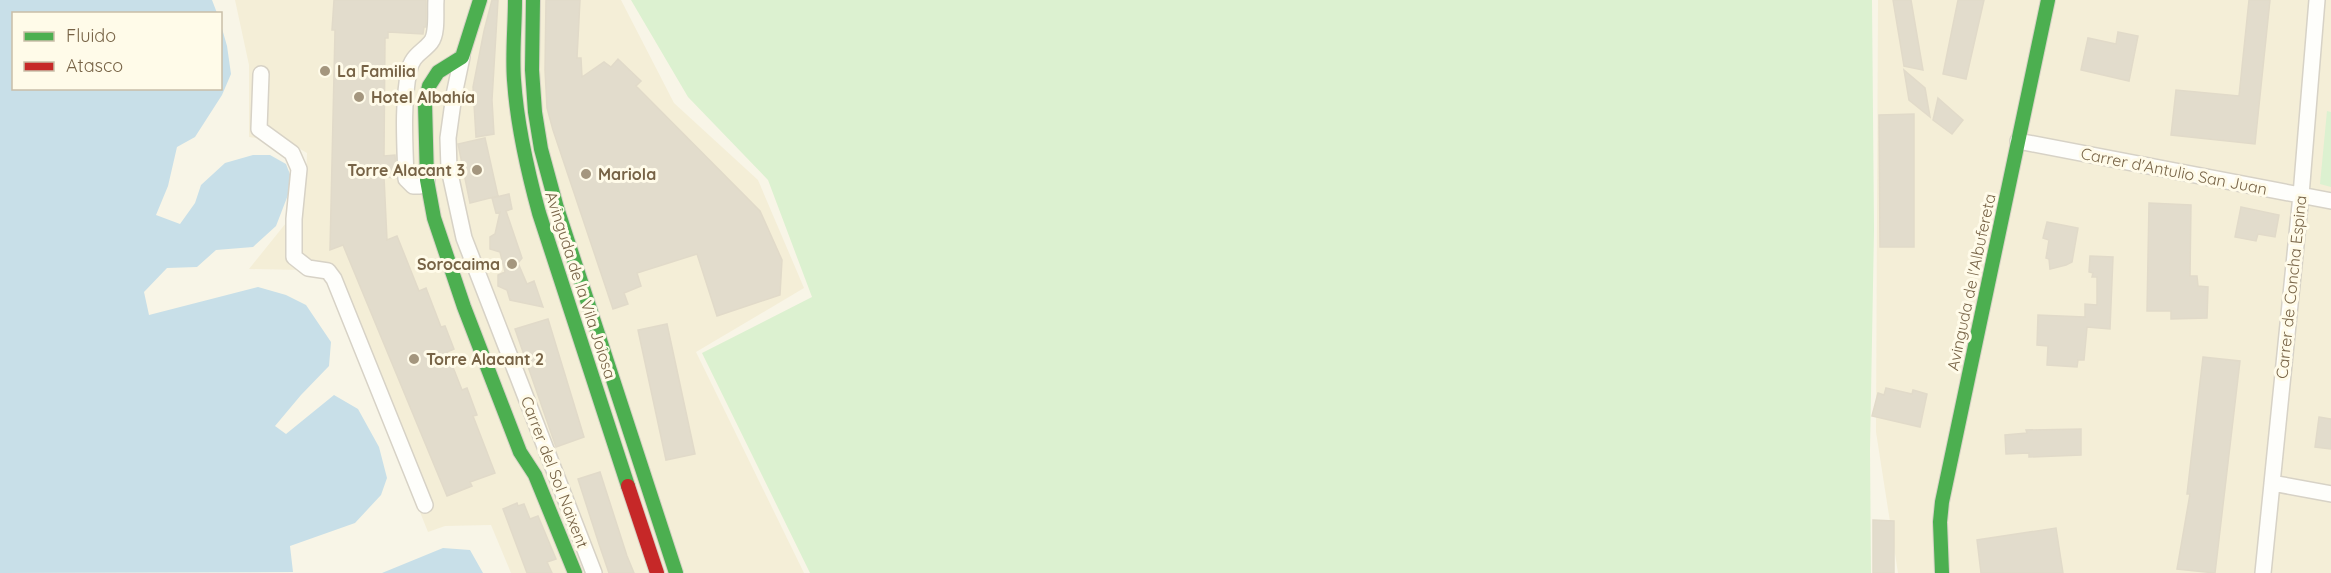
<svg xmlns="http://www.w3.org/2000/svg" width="2331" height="573" font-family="Quicksand,sans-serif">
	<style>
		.residential { fill: #f4eed7 }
		.green { fill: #dcf1d0 }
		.water { fill: #c8dfe8 }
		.building { fill: #e2dccc; stroke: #e1dac9; stroke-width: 1.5 }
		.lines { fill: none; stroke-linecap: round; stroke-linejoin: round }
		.street-casing { stroke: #d7d2c6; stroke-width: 18 }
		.fast-casing { stroke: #d7d2c6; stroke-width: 16 }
		.jam-casing { stroke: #d7d2c6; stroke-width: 16 }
		.street { stroke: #fefefb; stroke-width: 15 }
		.fast { stroke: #4caf50; stroke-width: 14 }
		.jam { stroke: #c62828; stroke-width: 14 }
		.poi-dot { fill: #a4967e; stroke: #fffbe9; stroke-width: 2 }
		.labels { text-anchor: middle; stroke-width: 6; stroke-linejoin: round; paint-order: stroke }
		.poi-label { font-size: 16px; font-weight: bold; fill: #776346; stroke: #fffbe9; text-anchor: start }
		.street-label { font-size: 16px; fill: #776346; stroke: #fffbe9 }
	</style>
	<rect width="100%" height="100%" fill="#f8f5e7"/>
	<path class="residential" d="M235,0H621L674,103L758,180L804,288L696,352L804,573H511L491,525L445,526L428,532L327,279L302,270L249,269L286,223L306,180L307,153L288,142L249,137V65Z
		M1878,0H2331V573H1898L1876,432Z"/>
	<path class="green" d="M631,0H1872L1874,230L1870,450L1871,573H810L702,353L812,297L768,180L688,97Z
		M2327,111L2331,112V187L2320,184Z"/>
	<path class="water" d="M0,0H212L217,13L14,14V88H220L221,25L227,46L231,74L222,95L195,137L177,147L168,186L156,215L180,224L195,203L201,185L225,163L253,155H270L286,164L293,182L276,226L253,247L216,250L197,267L167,268L144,292L149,315L258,287L286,295L306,305L331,342L329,366L301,395L275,426L286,434L334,395L358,409L379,447L387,478L381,495L355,523L290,546L293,572L0,573Z
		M443,548L470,550L483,573H382Z"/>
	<path class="building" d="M334,0H426V27H424L423,34L388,32V38H385L384,156L395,155L396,168V178L384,177L387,240L397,236L419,291L426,288L441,327L445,326L454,349L447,352L462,390L467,388L477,415L473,416L495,473L470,482L472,486L447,496L343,245L330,250L335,30H332Z
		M492,0H498L492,100L494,134L476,137L473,87L484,31Z
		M546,0H580L577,58H581L582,77L604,62L611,67L618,59L641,81L636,86L760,211L782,260L780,295L717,316L697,254L637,273L641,286L624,293L628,304L613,309L553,130L547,108L545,70Z
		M1893,0H1911L1923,70L1904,66Z
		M1958,0H1984L1966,79L1943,74Z
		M2249,0H2270L2255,144L2171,135L2176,90L2239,96Z
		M2118,32L2138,36L2129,81L2081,70L2088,38L2116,44Z
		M1904,70L1925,88L1930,117L1909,100Z
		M1938,98L1963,120L1952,134L1933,120Z
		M1914,114V247H1880L1879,115Z
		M485,138L498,196L470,203L458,144Z
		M509,194L512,209L506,211L522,258L518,263L527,284L534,281L543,307L510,300L507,290L498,286V275L505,272L500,252L490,249V237L495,234L500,212L496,213L492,198Z
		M2149,203L2191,205L2190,276H2197L2198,286L2208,287L2207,318L2171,319V311H2147Z
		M2241,207L2279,215L2275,237L2258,234L2256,241L2235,237Z
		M2047,222L2078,228L2072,262L2066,265L2050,269L2049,259L2046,258L2049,240L2043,238Z
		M2090,256L2113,257L2110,329L2087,327L2084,360H2078L2077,367L2047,365L2048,346L2037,345L2038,315L2085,317V304L2097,305V277H2092L2093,273L2089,272Z
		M548,319L584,437L556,447L515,329Z
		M667,324L695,454L666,460L638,330Z
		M2203,357L2240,361L2215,573L2177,569L2190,494H2187Z
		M1886,388L1912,394L1913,390L1927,394L1920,427L1872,416L1878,393L1884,395Z
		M2319,417L2331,419V449L2315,447Z
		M2081,429V455L2029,457V453L2006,454L2005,435L2027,433L2026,430Z
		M600,472L627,556L634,573H609L599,544L578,479Z
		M517,503L518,506L524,504L530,519L538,516L556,559L547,562L552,573H527L503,509Z
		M1873,520L1894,521V573H1873Z
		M2056,528L2063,573H1981L1977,540Z"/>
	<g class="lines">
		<defs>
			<path id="street" d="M462,57L454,95L448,138L449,169L464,238L594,573
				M261,74L259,129L292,153L299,169L294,219V257L308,268L328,271L334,279L425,505
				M2018,141L2331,201
				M427,180L420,186H413L406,179C405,145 402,105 409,71C412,55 422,53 431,42C438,33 435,11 436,0
				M2272,483L2331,494
				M2263,573L2301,195L2317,0"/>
			<path id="fast" d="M480,0L462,57L438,72L429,86L425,103L427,180L434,218L464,307L520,452L535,475L575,573
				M515,0C515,27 512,53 514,80C517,125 527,169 539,213L628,486
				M533,0L532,70L535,112L541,149L557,208L676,573
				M1942,573L1940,522L1942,502L2048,0"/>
			<path id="jam" d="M628,486L657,573"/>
		</defs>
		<use href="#street" class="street-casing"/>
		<use href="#fast" class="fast-casing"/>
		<use href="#jam" class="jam-casing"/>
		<use href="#street" class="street"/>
		<use href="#fast" class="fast"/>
		<use href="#jam" class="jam"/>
	</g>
	<g class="poi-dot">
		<circle cx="325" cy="71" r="6"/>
		<circle cx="359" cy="97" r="6"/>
		<circle cx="477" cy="170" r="6"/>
		<circle cx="586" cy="174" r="6"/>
		<circle cx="512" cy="264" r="6"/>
		<circle cx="414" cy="359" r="6"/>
	</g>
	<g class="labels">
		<g class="poi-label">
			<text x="337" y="77">La Familia</text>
			<text x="371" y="103">Hotel Albahía</text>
			<text x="465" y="176" text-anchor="end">Torre Alacant 3</text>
			<text x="598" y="180">Mariola</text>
			<text x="500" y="270" text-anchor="end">Sorocaima</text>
			<text x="426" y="365">Torre Alacant 2</text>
		</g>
		<g class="street-label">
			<text transform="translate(2174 171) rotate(11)" y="6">Carrer d'Antulio San Juan</text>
			<text transform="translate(1971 282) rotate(-78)" y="6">Avinguda de l'Albufereta</text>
			<text transform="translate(581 285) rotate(72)" y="6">Avinguda de la Vila Joiosa</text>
			<text transform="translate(2291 287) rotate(-84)" y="6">Carrer de Concha Espina</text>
			<text transform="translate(555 472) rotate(69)" y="6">Carrer del Sol Naixent</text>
		</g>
	</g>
	<rect x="12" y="12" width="210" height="78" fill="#fffbe9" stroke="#c9bea8" stroke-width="1.5"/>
	<rect x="24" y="32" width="30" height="9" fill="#4caf50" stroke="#c9bea8" stroke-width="1.5"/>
	<text x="66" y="42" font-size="18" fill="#776346">Fluido</text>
	<rect x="24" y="62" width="30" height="9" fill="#c62828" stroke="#c9bea8" stroke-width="1.5"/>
	<text x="66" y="72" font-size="18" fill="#776346">Atasco</text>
</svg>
